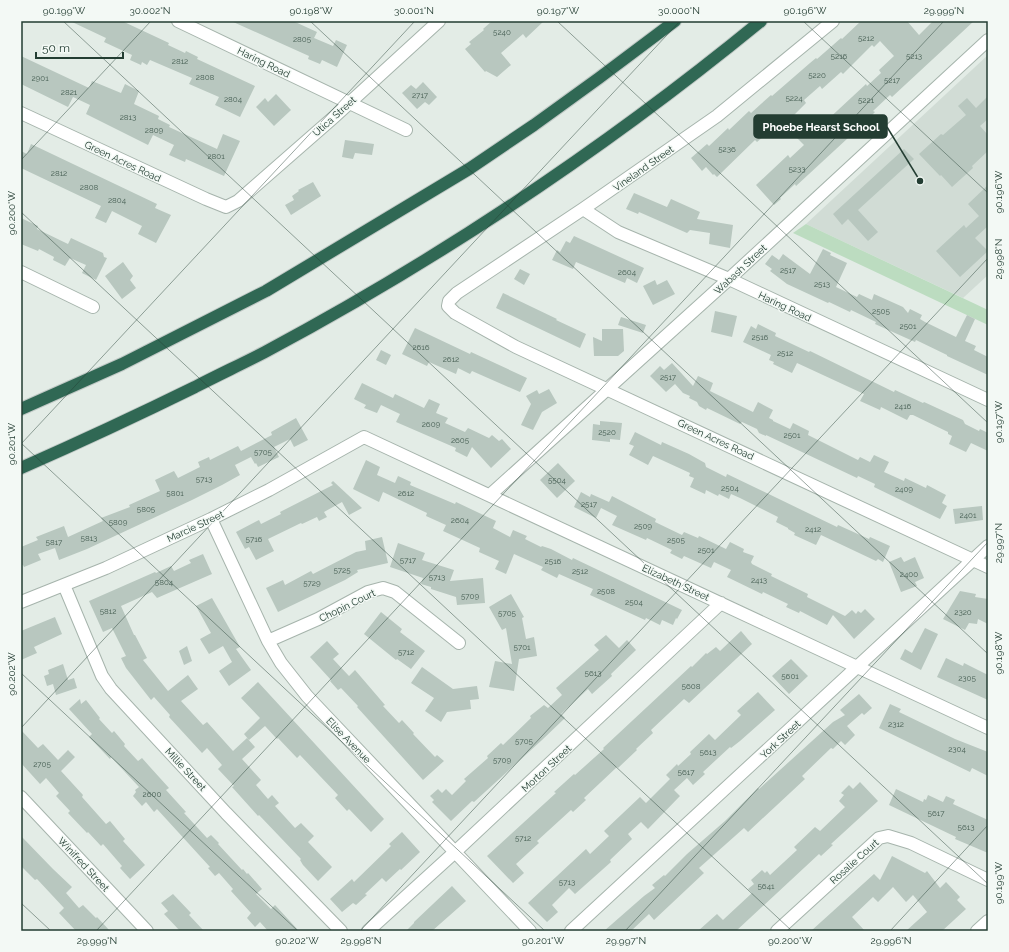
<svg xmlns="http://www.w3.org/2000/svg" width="1009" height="952" font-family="Raleway,sans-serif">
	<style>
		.built { fill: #d1dcd5 }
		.green { fill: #bcdcc0 }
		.building { fill: #b8c7bf; fill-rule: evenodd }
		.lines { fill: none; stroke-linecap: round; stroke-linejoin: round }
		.minor-casing { stroke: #a6b4ac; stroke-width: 14 }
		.highway-casing { stroke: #c1c9c6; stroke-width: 14 }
		.minor { stroke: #fff; stroke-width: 12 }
		.highway { stroke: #306854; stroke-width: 12 }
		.ticks { fill: none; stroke: #233d32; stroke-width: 1; stroke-opacity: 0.45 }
		.labels { text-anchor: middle; stroke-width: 3; stroke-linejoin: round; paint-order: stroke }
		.number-label { font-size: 8px; fill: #486055 }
		.street-label { font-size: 10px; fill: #233d32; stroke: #f3f9f5 }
		.leader { fill: none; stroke: #233d32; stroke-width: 1.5 }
		.callout-dot { fill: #233d32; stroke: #f3f9f5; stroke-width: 1.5 }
		.callout { fill: #233d32; stroke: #233d32; stroke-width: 1.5 }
		.callout-label { font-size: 11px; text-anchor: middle; font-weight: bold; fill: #fff }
		.neatline { fill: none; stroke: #233d32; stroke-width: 1.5 }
		.ticks-label { font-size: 10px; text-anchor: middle; fill: #233d32 }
	</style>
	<rect width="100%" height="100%" fill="#e3ece6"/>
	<path class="built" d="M988,55V275L963,298L806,224Z"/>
	<path class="green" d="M806,224L988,310V325L793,233Z"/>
	<path class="building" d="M70,21H122L169,43L168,45L185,53L186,51L198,57L197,59L255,86L240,117L215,105L219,97L189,84L192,78L150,60L147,65L142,62L141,65L130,60L132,55L104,42L106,38Z
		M231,21H293L317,32L314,38L333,46L336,40L347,45L337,67L322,60L320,64L308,59L309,56Z
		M492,21H544L526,38L523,34L501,53L511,65L497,77L486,71L485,72L465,49L471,44L469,42L484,30L483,29Z
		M861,21H907L919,35L933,21H974L892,97L890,95L873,111L875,112L861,126L796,186L795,184L780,198L781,199L774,205L756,185L788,155L790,158L804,145L784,125L775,133L772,129L757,142L755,140L717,177L714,174L713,175L706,167L702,171L691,158L707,144L709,146L728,128L729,130L749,111L751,113L771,95L772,96L810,63L816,58L817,59L841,38L842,39ZM880,41L894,56L879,70L881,73L867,86L866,84L810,136L792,117L806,103L804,100L820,86L822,89L841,72L843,74L872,45L874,47Z
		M21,56L89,88L92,81L121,93L125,84L139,91L134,104L159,116L158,119L170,125L169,127L217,149L223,134L240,141L224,176L186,159L185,162L169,155L174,145L153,135L148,145L86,114L90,105L73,97L68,107L21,84Z
		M423,82L437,97L429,105L425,102L417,109L402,93L411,85L416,89Z
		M276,94L291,110L274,126L256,107L265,98L268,102Z
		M988,96V119L980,126L988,135V151L972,166L973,168L952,187L941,175L940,176L919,154L941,134L943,135L966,115L958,106L967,98L976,108Z
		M345,140L374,144L372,155L355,153L353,159L342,157Z
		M31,144L157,204L155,208L171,215L156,243L138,234L142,226L112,211L106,223L95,218L101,206L21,168V151L27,154Z
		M904,149L914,159L858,210L878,232L868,241L848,219L842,225L833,214Z
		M313,182L321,196L291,215L285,205L294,200L292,196L299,191L298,190Z
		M988,185V226L975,238L988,251L960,277L936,251L964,225L966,228L979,216L968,204Z
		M634,193L667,207L671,199L700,212L697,219L733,225L730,248L709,244L710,233L690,230L687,233L639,212L638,214L626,209Z
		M21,218L38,226L37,229L68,244L71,238L103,253L104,257L107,258L96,280L82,273L86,265L70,258L65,266L53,260L54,257L39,249L38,251L21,244Z
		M574,236L644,268L637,283L627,278L625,283L576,262L573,269L552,260L557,250L560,252L566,241L570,243Z
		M823,249L831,253L830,255L847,263L836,287L857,297L859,294L872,300L874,294L903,307L908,313L910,309L922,315L920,319L925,322L956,337L967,315L975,319L965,341L976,346L974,350L988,357V375L947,356V355L916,340L915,342L875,324L876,322L851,310L850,312L829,302L828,303L787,284L770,271L772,269L765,264L772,255L779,260L783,254L810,274Z
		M123,262L133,276L130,280L136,288L122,299L105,276Z
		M520,269L530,274L524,285L514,279Z
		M655,280L657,285L667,280L675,294L653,305L643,286Z
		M503,293L557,319L556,320L586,334L580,348L496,308Z
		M715,311L737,316L732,337L711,332Z
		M621,317L646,325L643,333L618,325Z
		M758,324L776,333L775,336L809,352L810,351L894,392L895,390L923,403L924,402L963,420L965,424L979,431L980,429L988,433V451L971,443L966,452L949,444L952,436L948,434V432L913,415H910L907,420L881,407L880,410L860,401L864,394L797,363L792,373L773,364L774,362L769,360L771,355L743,342L751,326L756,329Z
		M415,328L470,354L471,352L527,378L520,392L472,371L470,374L458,368L456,374L429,362L427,366L402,354Z
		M602,329H623L624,351L618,356H594L593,337L602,341Z
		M381,350L391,355L386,365L376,360Z
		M672,363L693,386L698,376L713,383L710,391L714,393L753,412L758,402L773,410L769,418L773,420V421L790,429L793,423L809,431L808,435L858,460L860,457L870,462L874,455L889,462L884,472L904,481L905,478L926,488L927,485L946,495L942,503L947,506L940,519L874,487L875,484L858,476L857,478L766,435V436L759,433L757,429L742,422L740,424L707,408L706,410L699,406L697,402L689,398L690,396L683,393L675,384L666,392L650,376L660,366L664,370Z
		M362,383L393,398L395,394L424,408L429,399L440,404L436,413L448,418L445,423L465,432L468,428L489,438L492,435L499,441L502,439L511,449L491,468L472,447L467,457L455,451L456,448L396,422L400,414L381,405L377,413L364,408L366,405L354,399Z
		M549,389L557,403L542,412L533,430L521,425L531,404L526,396L537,390L539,394Z
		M296,418L308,440L294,447L290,439L274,447L279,457L258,467L256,463L255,464L251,457L235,465L240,475L222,485L192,500L87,549L59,560L55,548L38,554L41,560L24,567L23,565H21V547L38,540L36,537L64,526L68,537L103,521L101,518L130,507L129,505L160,491L155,480L174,471L178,478L200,467L198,462L209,457L210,460L238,446L241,451L272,435L271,432Z
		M600,421L622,423L620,440L610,439V442L592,440L593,424L600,425Z
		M635,432L661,445L662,442L689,454L705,463L706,467L726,477L727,474L837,527L838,525L869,539L870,537L890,546L883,562L878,559L876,561L821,535L816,545L794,535L795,533L788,529V528L776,522L778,517L740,498L731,494L729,499L719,494L718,496L706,490L705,494L690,487L694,478L689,476L690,473L653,456L648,465L629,455L634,446L629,444Z
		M366,460L380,467L377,475L395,483L398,476L411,482L410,485L455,504L456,502L496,521L493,528L510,537L513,530L527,536L525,539L541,547L542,546L551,549L572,560L573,558L682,610L677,619L676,618L673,625L662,620L660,625L646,618L645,620L590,595L593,589L559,574L557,578L541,570L543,567L514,554L506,574L495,569L499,561L479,552L480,548L443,531L446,525L426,516L427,513L383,492L379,502L353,489Z
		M558,463L575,481L557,498L540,480Z
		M333,481L362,508L349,515L342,502L324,512L327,517L319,521L317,517L302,524L301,523L268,539L274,551L256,560L249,547L245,549L236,532L259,520L261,524L281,514L280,512L333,485L331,483Z
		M581,492L590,497L591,494L609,502L612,496L656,519L655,522L682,535L684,532L698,538L699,536L726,549L730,542L744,549L743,552L754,556L751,562L752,564L772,574L771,576L808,594L807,597L845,616L852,610L856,614L858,611L861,613L865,609L875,619L854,639L833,615L827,625L800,611L799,613L786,607L788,604L763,592L762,594L727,577L731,570L714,562L711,568L684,556L682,559L670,553L672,550L647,538L646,540L612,525L617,516L601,508L596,518L574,507Z
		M982,506L983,520L955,524L953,509Z
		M382,537L388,563L357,570L358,572L345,580L278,612L266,588L283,580L285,585L311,571L313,574L356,552L366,550L365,541Z
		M398,543L425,553L422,560L454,570L450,581L483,578L485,603L457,605L456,597L431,589V587L421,584L423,578L390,567Z
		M203,554L212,574L157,598L152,592L121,606L134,635H135L147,658L143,660L168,691L188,675L198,689L181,701L203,725L207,722L233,751L247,738L255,747L242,759L261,780L256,785L268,799L272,795L279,803L275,806L295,828L301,823L314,836L308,842L332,867L318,881L303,865L300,860L301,859L259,815L258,816L232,787L234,786L218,769L222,765L207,748L202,753L169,717L170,715L154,697L151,700L126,668L121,658L126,656L112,628L103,632L89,601L155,572L156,573L171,566L174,571L191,563L189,560Z
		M901,557L904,562L915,557L924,578L915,582L917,586L901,592L889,562Z
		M960,591L976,594L975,597L988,599V624L978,619L977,624L969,623L965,630L943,619Z
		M511,594L524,617L522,618L526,639L534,637L537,656L519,659L514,691L489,687L495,661L512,664L506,628L502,630L489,607Z
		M212,598L240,647L236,649L251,670L229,686L219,671L232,662L223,646L209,654L200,639L211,633L196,606Z
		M381,612L402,629L400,632L425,651L411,669L397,659L396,660L364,634Z
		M55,617L62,634L34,647L37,653L21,660V631Z
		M925,628L938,634L921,670L900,659L905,649L912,653Z
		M741,631L752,644L689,703L684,699L651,730L653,733L636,749L637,750L618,768L617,767L584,798L586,800L573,812L571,810L537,841L539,843L516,864L524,873L513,883L487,856L556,793L554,792L574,774L575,775L604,749L603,748L691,666L692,667L706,653L707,654L716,647L720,651Z
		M606,635L619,648L627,640L636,650L611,674L612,676L592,694L588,689L561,714L565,718L542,740L474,802L472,801L451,821L432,802L434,800L430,796L438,789L442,793L446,789L452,795L466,781L464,779L488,758L487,756L501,743L503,745L531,718L530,716L544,705L548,708L562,695L556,688L599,650L594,645Z
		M327,641L339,654L333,659L349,676L355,670L385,705L383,706L399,723L402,720L414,733L413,734L435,757L437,755L444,761L423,780L357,707L358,706L341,688L338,690L330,681L331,680L310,657Z
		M187,646L192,661L184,665L179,651Z
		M946,658L963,666L964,663L988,675V700L937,677Z
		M791,659L808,676L789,694L772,676Z
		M63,664L68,680L74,678L77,688L56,695L53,684L47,686L44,676L49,674L48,670Z
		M422,667L453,689L477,686L479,699L470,700L471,709L447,712L441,722L425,711L434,698L411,683Z
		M258,682L384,819L371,832L349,809L347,811L335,798L338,795L300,755L297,758L278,738L277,739L265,726L249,740L244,734L260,718L241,698Z
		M758,692L775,710L740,741L731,748L730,747L703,772L705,774L693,785L687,778L674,790L680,796L648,829L641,822L628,834L632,839L610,860L611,862L575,894L569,888L552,905L558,912L547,922L528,903L586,849L590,854L609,836L604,831L640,797L646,803L670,779L666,775L677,764L678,766L691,754L690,752L709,734L715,740L741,715L737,711Z
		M859,694L872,708L864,715L862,713L847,726L855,735L845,745L841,741L833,749L831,748L802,776L805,779L748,832L744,828L699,868L704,873L654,920L649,914L631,931H604L644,896L655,888L652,885L664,875L665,876L687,854L725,821L758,788L759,789L833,722L845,715L840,710Z
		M80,699L81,704L86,700L100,718L99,719L112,733L114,731L125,744L124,746L138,761L142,758L150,767L169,788L166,790L186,812L184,813L207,838L211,835L219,843L218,844L242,870L243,869L247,874L248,873L262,889L256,894L271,909L275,905L299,931H268L260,922L255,927L247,918L251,913L231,891L233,889L219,873L215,876L208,868L210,867L157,809L154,812L146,802L142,806L133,796L136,792L135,790L139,787L111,757L110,759L89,737L92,734L69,709Z
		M890,704L901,709L899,712L955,739L988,752V776L972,768L970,772L879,728Z
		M21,730L38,748L43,744L58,760L68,750L75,757L61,771L83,795L82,797L106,824L110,821L125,839L123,841L145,865L130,879L120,868L122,866L103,844L101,846L88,832L87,833L68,813L70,811L56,796L59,793L46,778L40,784L21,763Z
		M860,782L878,801L831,844L833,845L821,856L819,854L736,931H698L717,914L723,920L724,919L752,893L748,889L754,884L751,880L762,870L765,873L767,871L770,875L797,850L794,847L815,827L820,831L845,807L839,801L844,795L841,793L849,785L853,789Z
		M896,789L923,802L924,799L926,800L928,795L943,802L946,796L955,800L953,804L988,820V853L955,839L956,837L889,805Z
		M402,832L420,852L401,870L400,869L386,882L382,878L365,894L367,895L356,905L353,903L342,912L330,899L352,879L354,882L391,846L389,844Z
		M21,836L53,869L72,887L66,893L79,908L83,905L96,918L97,917L110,931H76L59,913L64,908L37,879L35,880L21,866Z
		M892,856L925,873L927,871L940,888L946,882L960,897L957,900L966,909L942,931H906L927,912L913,895L906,902L893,887L878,902L873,897L852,917L865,931H811L874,874L880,880Z
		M452,886L466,901L432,931H406L414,923V922Z
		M173,894L191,913L189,915L204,931H180L164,914L168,911L161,903Z"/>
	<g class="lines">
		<defs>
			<path id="minor" d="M178,21L406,130
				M833,21L717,116L583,209L457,293L449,301L448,306L455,313L516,347L988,567
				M21,113L206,199L226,207L238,201L334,117L439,21
				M583,209L618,232L729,279L988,400
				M21,272L93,307
				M490,495L729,279L988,40
				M211,519L268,641L281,663L307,696L530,931
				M64,585L102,676L111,689L226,813L341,931
				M21,602L106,568L211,519L269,490L364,437L988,728
				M268,641L318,619L368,592L383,588L395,592L459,643
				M21,797L147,931
				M368,931L455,852L721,603
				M571,931L988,546
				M777,931L879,838L888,836L911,843L988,880
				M977,931L988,921"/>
			<path id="highway" d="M21,409L122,364L266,291L469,169L534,125L599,78L675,21
				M21,468C80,442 138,415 195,387C218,375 242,364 265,352C441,258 607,147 761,21"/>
		</defs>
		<use href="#minor" class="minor-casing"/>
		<use href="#highway" class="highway-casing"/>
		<use href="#minor" class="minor"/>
		<use href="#highway" class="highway"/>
	</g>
	<path class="ticks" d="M63,21L988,884M310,21L988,654M557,21L988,423M803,21L988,193M21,160L151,21M21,212L792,931M21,443L545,931M21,444L415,21M21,673L298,931M21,728L680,21M21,903L51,931M96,931L944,21M360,931L988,258M625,931L988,542M890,931L988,825"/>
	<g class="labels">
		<g class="number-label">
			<text x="502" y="35">5240</text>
			<text x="866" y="41">5212</text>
			<text x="302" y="42">2805</text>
			<text x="839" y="59">5216</text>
			<text x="914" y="59">5213</text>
			<text x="180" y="64">2812</text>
			<text x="817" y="78">5220</text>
			<text x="205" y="80">2808</text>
			<text x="40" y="81">2901</text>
			<text x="892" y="83">5217</text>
			<text x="69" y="95">2821</text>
			<text x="420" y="98">2717</text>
			<text x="794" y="101">5224</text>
			<text x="233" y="102">2804</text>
			<text x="866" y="103">5221</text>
			<text x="128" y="120">2813</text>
			<text x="154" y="133">2809</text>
			<text x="727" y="152">5236</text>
			<text x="216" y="159">2801</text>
			<text x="797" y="172">5233</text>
			<text x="59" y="176">2812</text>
			<text x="89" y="190">2808</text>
			<text x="117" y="203">2804</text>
			<text x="788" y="273">2517</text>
			<text x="627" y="275">2604</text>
			<text x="822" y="287">2513</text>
			<text x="881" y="314">2505</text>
			<text x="908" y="329">2501</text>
			<text x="760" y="340">2516</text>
			<text x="421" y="350">2616</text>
			<text x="785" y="356">2512</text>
			<text x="451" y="362">2612</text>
			<text x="668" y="380">2517</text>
			<text x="903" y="409">2416</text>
			<text x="431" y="427">2609</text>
			<text x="607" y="435">2520</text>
			<text x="792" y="438">2501</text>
			<text x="460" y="443">2605</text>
			<text x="263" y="455">5705</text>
			<text x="204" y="482">5713</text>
			<text x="557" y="483">5504</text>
			<text x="730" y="491">2504</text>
			<text x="904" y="492">2409</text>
			<text x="175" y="496">5801</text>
			<text x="406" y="496">2612</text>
			<text x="589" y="507">2517</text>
			<text x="146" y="512">5805</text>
			<text x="968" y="518">2401</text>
			<text x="460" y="523">2604</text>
			<text x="118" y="525">5809</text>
			<text x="643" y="529">2509</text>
			<text x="813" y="532">2412</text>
			<text x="89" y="541">5813</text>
			<text x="254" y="542">5716</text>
			<text x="676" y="543">2505</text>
			<text x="54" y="545">5817</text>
			<text x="706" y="553">2501</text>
			<text x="408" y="563">5717</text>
			<text x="553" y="564">2516</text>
			<text x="342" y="573">5725</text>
			<text x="580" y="574">2512</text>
			<text x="909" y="577">2400</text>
			<text x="437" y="580">5713</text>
			<text x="759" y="583">2413</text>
			<text x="164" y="585">5804</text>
			<text x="312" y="586">5729</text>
			<text x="606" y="594">2508</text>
			<text x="470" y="599">5709</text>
			<text x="634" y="605">2504</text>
			<text x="108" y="614">5812</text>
			<text x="963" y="615">2320</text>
			<text x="507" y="616">5705</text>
			<text x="522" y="650">5701</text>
			<text x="406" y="655">5712</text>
			<text x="593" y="676">5613</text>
			<text x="790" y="679">5601</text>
			<text x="967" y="681">2305</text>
			<text x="691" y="689">5608</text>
			<text x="896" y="727">2312</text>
			<text x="524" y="744">5705</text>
			<text x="957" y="752">2304</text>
			<text x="708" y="755">5613</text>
			<text x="502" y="763">5709</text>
			<text x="42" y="767">2705</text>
			<text x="686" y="775">5617</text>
			<text x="152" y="797">2600</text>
			<text x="936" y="816">5617</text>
			<text x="966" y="830">5613</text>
			<text x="523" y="841">5712</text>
			<text x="567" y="885">5713</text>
			<text x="766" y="889">5641</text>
		</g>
		<g class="street-label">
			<text transform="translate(264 62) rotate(26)" y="4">Haring Road</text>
			<text transform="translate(334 116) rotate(-42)" y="4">Utica Street</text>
			<text transform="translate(123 161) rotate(25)" y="4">Green Acres Road</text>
			<text transform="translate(643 168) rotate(-35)" y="4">Vineland Street</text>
			<text transform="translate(740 269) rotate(-43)" y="4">Wabash Street</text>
			<text transform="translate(785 306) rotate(25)" y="4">Haring Road</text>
			<text transform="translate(716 439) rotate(25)" y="4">Green Acres Road</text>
			<text transform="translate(195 526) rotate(-25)" y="4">Marcie Street</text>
			<text transform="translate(676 582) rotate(25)" y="4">Elizabeth Street</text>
			<text transform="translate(347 605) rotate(-26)" y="4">Chopin Court</text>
			<text transform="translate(780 739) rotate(-43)" y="4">York Street</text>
			<text transform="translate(349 740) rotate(46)" y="4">Elise Avenue</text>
			<text transform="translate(546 768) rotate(-43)" y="4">Morton Street</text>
			<text transform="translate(186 769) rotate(47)" y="4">Millie Street</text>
			<text transform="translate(854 861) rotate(-42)" y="4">Rosalie Court</text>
			<text transform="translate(84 864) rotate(47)" y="4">Winifred Street</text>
		</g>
	</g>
	<path class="leader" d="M920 181L887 127"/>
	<circle class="callout-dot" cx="920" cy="181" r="4"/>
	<rect class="callout" x="754" y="115" width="133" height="23" rx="4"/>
	<g class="callout-label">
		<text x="821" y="131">Phoebe Hearst School</text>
	</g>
	<rect width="1009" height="952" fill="none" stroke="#f3f9f5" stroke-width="44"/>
	<path d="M36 52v6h87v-6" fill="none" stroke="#233d32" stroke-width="2"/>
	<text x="42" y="52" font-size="12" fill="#233d32" stroke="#f3f9f5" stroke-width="3" paint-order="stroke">50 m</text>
	<rect x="22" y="22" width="965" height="908" class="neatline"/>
	<g class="ticks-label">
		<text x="64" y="14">90.199°W</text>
		<text x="150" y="14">30.002°N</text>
		<text x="311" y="14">90.198°W</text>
		<text x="414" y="14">30.001°N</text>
		<text x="558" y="14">90.197°W</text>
		<text x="679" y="14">30.000°N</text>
		<text x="805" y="14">90.196°W</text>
		<text x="944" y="14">29.999°N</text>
		<text transform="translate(998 192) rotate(-90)" y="4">90.196°W</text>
		<text transform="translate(11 213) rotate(-90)" y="4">90.200°W</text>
		<text transform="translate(998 259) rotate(-90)" y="4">29.998°N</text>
		<text transform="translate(998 422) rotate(-90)" y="4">90.197°W</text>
		<text transform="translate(11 444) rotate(-90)" y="4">90.201°W</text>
		<text transform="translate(998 543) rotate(-90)" y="4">29.997°N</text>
		<text transform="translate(998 653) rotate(-90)" y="4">90.198°W</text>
		<text transform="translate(11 674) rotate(-90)" y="4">90.202°W</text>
		<text transform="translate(998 883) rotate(-90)" y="4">90.199°W</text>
		<text x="97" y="944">29.999°N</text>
		<text x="297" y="944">90.202°W</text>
		<text x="361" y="944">29.998°N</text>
		<text x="543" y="944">90.201°W</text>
		<text x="626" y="944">29.997°N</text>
		<text x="790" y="944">90.200°W</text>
		<text x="891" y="944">29.996°N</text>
	</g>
</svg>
